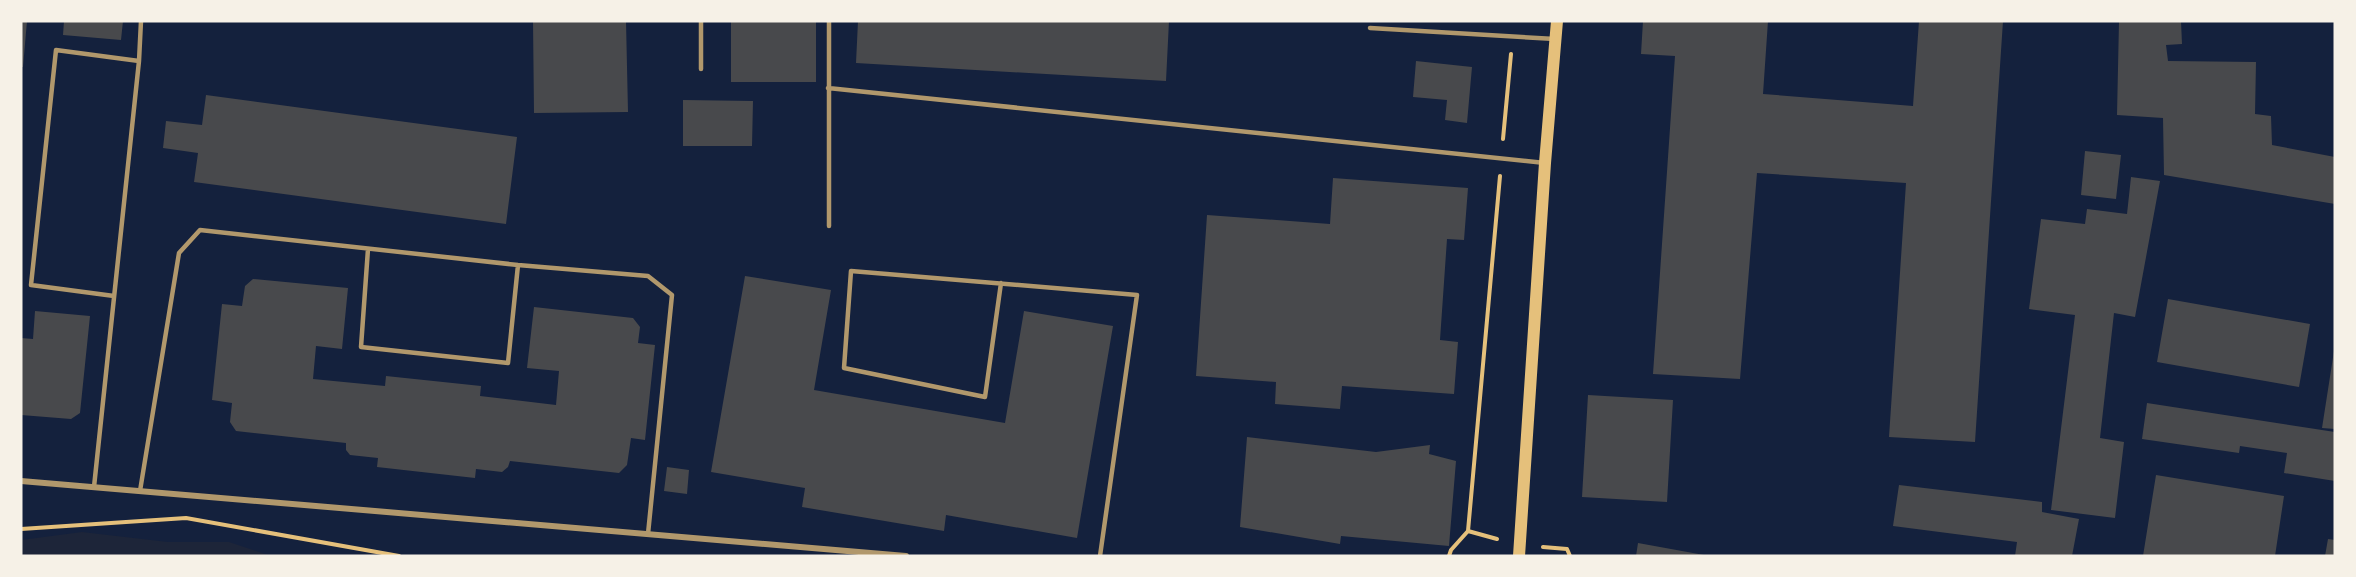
<svg xmlns="http://www.w3.org/2000/svg" width="2356" height="577" font-family="Barlow,sans-serif">
	<style>
		.green { fill: #1d2539 }
		.building { fill: #48494c }
		.lines { fill: none; stroke-linecap: round; stroke-linejoin: round }
		.path { stroke: #e5c07b; stroke-width: 4 }
		.service { stroke: #b1986c; stroke-width: 4.5 }
		.minor { stroke: #b1986c; stroke-width: 6 }
		.secondary { stroke: #e5c07b; stroke-width: 12 }
	</style>
	<rect width="100%" height="100%" fill="#14213d"/>
	<path class="green" d="M82,532L168,542H229L271,556H21V540Z"/>
	<path class="building" d="M21,21H27L23,67H21Z
		M64,21H123L121,40L63,35Z
		M533,21H626L628,112L534,113Z
		M731,21H816V82H731Z
		M858,21H1169L1166,81L856,63Z
		M1643,21H1768L1763,94L1913,106L1919,21H2003L1975,442L1889,437L1906,183L1757,173L1740,379L1653,374L1675,56L1641,54Z
		M2119,21H2181L2182,44L2166,45L2168,61L2256,62L2255,114L2271,116L2272,145L2335,157V204L2164,175L2163,118L2117,115Z
		M1416,61L1472,67L1467,123L1445,120L1447,100L1413,97Z
		M206,95L517,137L506,224L194,182L198,153L163,148L166,121L202,125Z
		M683,100L753,101L752,146H683Z
		M2085,151L2121,155L2116,199L2081,195Z
		M2131,177L2160,181L2135,317L2114,313L2100,438L2124,442L2115,518L2051,510L2075,315L2029,309L2041,219L2085,224L2087,209L2127,214Z
		M1333,178L1468,188L1464,240L1447,239L1440,340L1458,342L1454,394L1342,386L1340,409L1275,404L1276,382L1196,376L1207,215L1330,224Z
		M745,276L831,290L814,390L1005,423L1024,311L1113,326L1077,538L946,515L944,531L802,507L805,488L711,472Z
		M253,279L348,288L342,349L316,346L313,379L385,386L386,376L481,386L480,396L556,405L559,371L527,368L534,307L633,318L640,327L638,343L655,345L645,440L631,438L627,465L619,473L510,461L508,467L502,472L476,469L475,478L377,467L378,458L350,455L346,450V443L236,431L230,422L232,403L212,400L222,304L242,306L245,286Z
		M2168,299L2310,324L2299,387L2157,362Z
		M35,311L90,316L80,413L71,419L21,415V338L33,339Z
		M2334,351H2335V429L2322,428Z
		M1588,395L1673,400L1667,502L1582,497Z
		M2147,403L2335,432V481L2284,473L2287,453L2240,446L2239,453L2142,439Z
		M1247,437L1376,452L1430,445L1429,454L1456,461L1449,546L1341,536L1340,544L1240,527Z
		M667,467L689,470L687,494L664,491Z
		M2156,475L2284,496L2275,556H2143Z
		M1899,485L2042,502V512L2079,519L2072,556H2015L2017,542L1893,526Z
		M2328,539L2335,540V556H2325Z
		M1638,543L1704,555V556H1636Z"/>
	<g class="lines">
		<path class="path" d="M1503,139L1511,54
			M21,529L186,518L399,556
			M1468,531L1500,176
			M1543,547L1567,549L1570,556
			M1449,556L1451,550L1468,531L1497,539"/>
		<path class="service" d="M701,21V69
			M1370,28L1555,39
			M139,61L141,21
			M828,88L1545,163
			M829,226V21
			M368,249L361,347L508,363L518,265
			M1001,283L985,397L844,368L851,271L1137,295L1100,556
			M94,487L139,61L56,50L31,285L114,296
			M140,491L179,253L200,230L518,265L648,276L672,295L648,534"/>
		<path class="minor" d="M21,481L906,556"/>
		<path class="secondary" d="M1519,556L1545,163L1557,21"/>
	</g>
	<rect width="2356" height="577" fill="none" stroke="#f6f1e7" stroke-width="45"/>
</svg>
